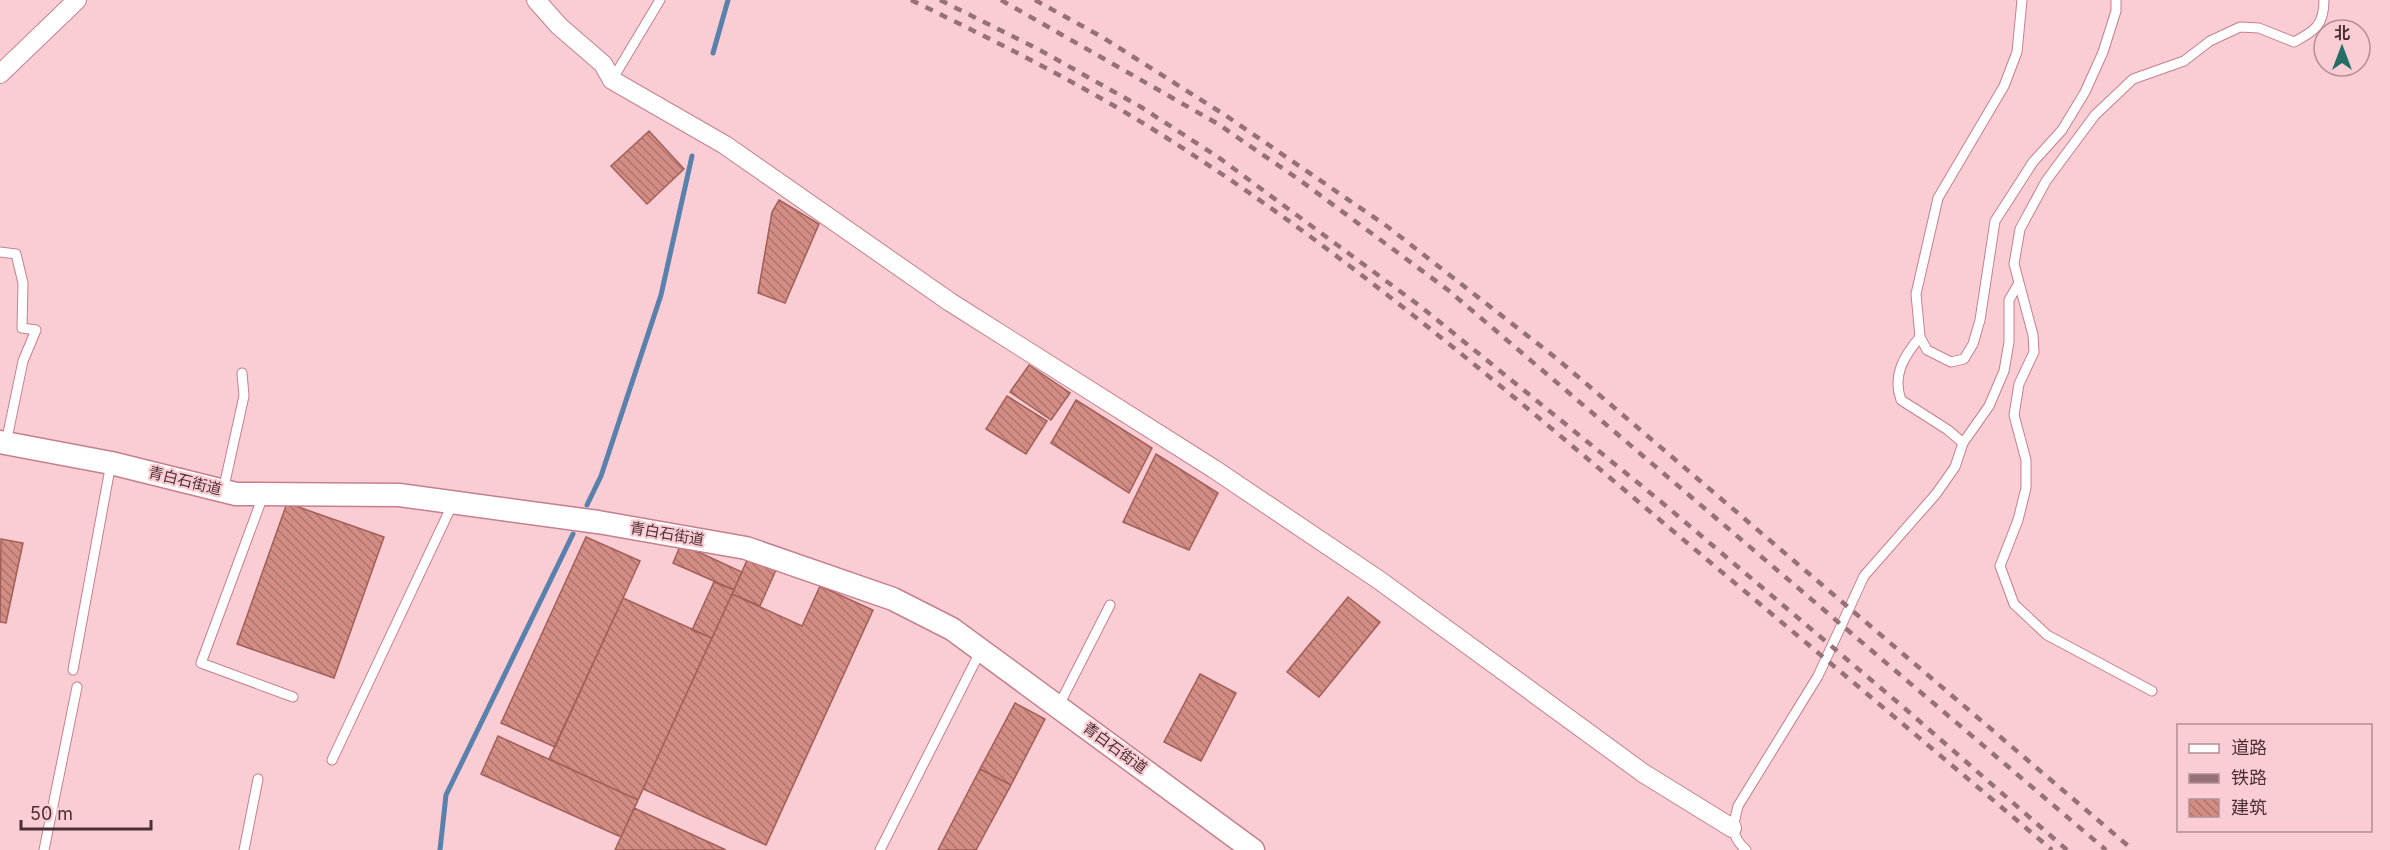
<svg xmlns="http://www.w3.org/2000/svg" width="2390" height="850" font-family="Inter,'Noto Sans SC',sans-serif">
	<style>
		.lines { fill: none; stroke-linecap: round; stroke-linejoin: round }
		.stream { stroke: #5a81ac; stroke-width: 5 }
		.building { fill: url(#building-back-hatch); stroke: #a15f58; stroke-width: 1.5 }
		.service-casing { stroke: #c5808d; stroke-width: 11 }
		.minor-casing { stroke: #c5808d; stroke-width: 20 }
		.tertiary-casing { stroke: #c5808d; stroke-width: 25 }
		.service { stroke: #fff; stroke-width: 9 }
		.minor { stroke: #fff; stroke-width: 18 }
		.tertiary { stroke: #fff; stroke-width: 22 }
		.rail { stroke: #967278; stroke-width: 4.5; stroke-dasharray: 8 8; stroke-linecap: butt }
		.labels { text-anchor: middle; stroke-width: 4.5; stroke-linejoin: round; paint-order: stroke }
		.street-label { font-size: 15px; fill: #4c2f34; stroke: #faccd4 }
	</style>
	<defs>
		<pattern id="building-back-hatch" width="6" height="6" patternUnits="userSpaceOnUse" patternTransform="scale(1.5)"><rect width="6" height="6" fill="#d38d84"/><path d="M-1 5l2 2M0 0l6 6M5-1l2 2" fill="none" stroke="#ad746d"/></pattern>
	</defs>
	<rect width="100%" height="100%" fill="#faccd4"/>
	<g class="lines">
		<path class="stream" d="M713,53L728,0
			M587,505L601,476L661,295L692,156
			M440,850L446,795L573,534"/>
	</g>
	<path class="building" d="M649,131L684,169L647,204L611,166Z
		M779,200L819,224L785,303L758,293L772,212Z
		M1029,365L1070,393L1051,420L1010,392Z
		M1007,396L1047,421L1026,454L986,429Z
		M1076,400L1152,448L1129,493L1051,443Z
		M1156,454L1218,493L1189,550L1123,522Z
		M287,503L384,537L334,678L237,644Z
		M586,537L640,561L555,747L501,723Z
		M1,539L23,543L6,623L0,622Z
		M681,544L742,572L734,590L673,563Z
		M748,558L776,570L760,606L732,594Z
		M714,582L734,590L712,638L692,630Z
		M820,586L873,610L766,845L643,789L732,594L802,626Z
		M1348,597L1380,622L1319,697L1287,672Z
		M623,598L712,638L638,800L549,759Z
		M1200,674L1236,693L1201,761L1164,742Z
		M1015,703L1045,719L1011,785L980,769Z
		M498,736L638,800L621,837L481,774Z
		M980,769L1011,785L976,850H938Z
		M634,808L726,850H615Z"/>
	<g class="lines">
		<defs>
			<path id="service" d="M2022,0L2017,52L2004,86L1938,198L1916,294L1920,337L1927,350L1951,362L1964,359L1973,344L1980,320L1995,221L2033,162L2062,130L2085,92L2103,52L2116,11V0
				M612,80L660,0
				M0,252L16,254L23,283L22,328L36,330L23,361L6,443
				M1920,337C1904,356 1892,375 1901,400L1948,430L1963,443
				M223,491L244,396L242,373
				M263,496L201,663L293,697
				M73,670L111,463
				M2152,691L2047,635L2014,604L2000,566L2018,520L2026,488V460L2014,415L2019,384L2034,352L2033,335L2014,264L2020,229L2046,181L2095,115L2133,79L2184,61L2210,41L2240,27L2259,28L2294,42C2315,31 2324,25 2324,0
				M1058,707L1110,605
				M332,760L453,503
				M44,850L77,687
				M244,850L258,779
				M880,850L981,650
				M1746,850C1730,836 1733,825 1738,806L1818,676L1864,576L1936,494L1955,467L1963,443L1989,406L2004,371L2009,342V300L2019,283"/>
			<path id="minor" d="M536,0L559,26L603,64L612,80L725,145L950,302L1214,469L1379,580L1643,773L1732,828
				M0,74L77,0"/>
			<path id="tertiary" d="M0,442L111,463L236,494L399,495L598,522L746,548L893,599L952,629L1253,850"/>
		</defs>
		<use href="#service" class="service-casing"/>
		<use href="#minor" class="minor-casing"/>
		<use href="#tertiary" class="tertiary-casing"/>
		<use href="#service" class="service"/>
		<use href="#minor" class="minor"/>
		<use href="#tertiary" class="tertiary"/>
		<path class="rail" d="M911,0C987,37 1061,74 1133,117C1327,235 1500,385 1673,531C1799,637 1926,743 2052,850
			M940,0L1038,49L1141,107L1218,157L1420,306L1659,500L1909,712L2067,850
			M1001,0L1218,124L1301,181L1448,290L2106,850
			M1035,0L1102,37L1228,117L1388,227L1556,358L2133,850"/>
	</g>
	<g class="labels">
		<g class="street-label">
			<text transform="translate(185 481) rotate(14)" y="5">青白石街道</text>
			<text transform="translate(667 534) rotate(10)" y="5">青白石街道</text>
			<text transform="translate(1115 748) rotate(36)" y="5">青白石街道</text>
		</g>
	</g>
	<rect x="2177" y="724" width="195" height="108" fill="#faccd4" stroke="#b48d94" stroke-width="1.5"/>
	<rect x="2189" y="744" width="30" height="9" fill="#ffffff" stroke="#b48d94" stroke-width="1.5"/>
	<text x="2231" y="754" font-size="18" fill="#4c2f34">道路</text>
	<rect x="2189" y="774" width="30" height="9" fill="#967278" stroke="#b48d94" stroke-width="1.5"/>
	<text x="2231" y="784" font-size="18" fill="#4c2f34">铁路</text>
	<rect x="2189" y="799" width="30" height="18" fill="url(#building-back-hatch)" stroke="#b48d94" stroke-width="1.5"/>
	<text x="2231" y="814" font-size="18" fill="#4c2f34">建筑</text>
	<g transform="translate(2342 48)"><circle r="28" fill="#faccd4" stroke="#b48d94" stroke-width="1.5"/>
	<path d="M0-4.5L10 22L0 15L-10 22Z" fill="#246e67"/>
	<text y="-9" font-size="16" font-weight="bold" text-anchor="middle" fill="#4c2f34">北</text>
	</g>
	<path d="M21 820v9h130v-9" fill="none" stroke="#4c2f34" stroke-width="3"/>
	<text x="30" y="820" font-size="18" fill="#4c2f34" stroke="#faccd4" stroke-width="4.5" paint-order="stroke">50 m</text>
</svg>
